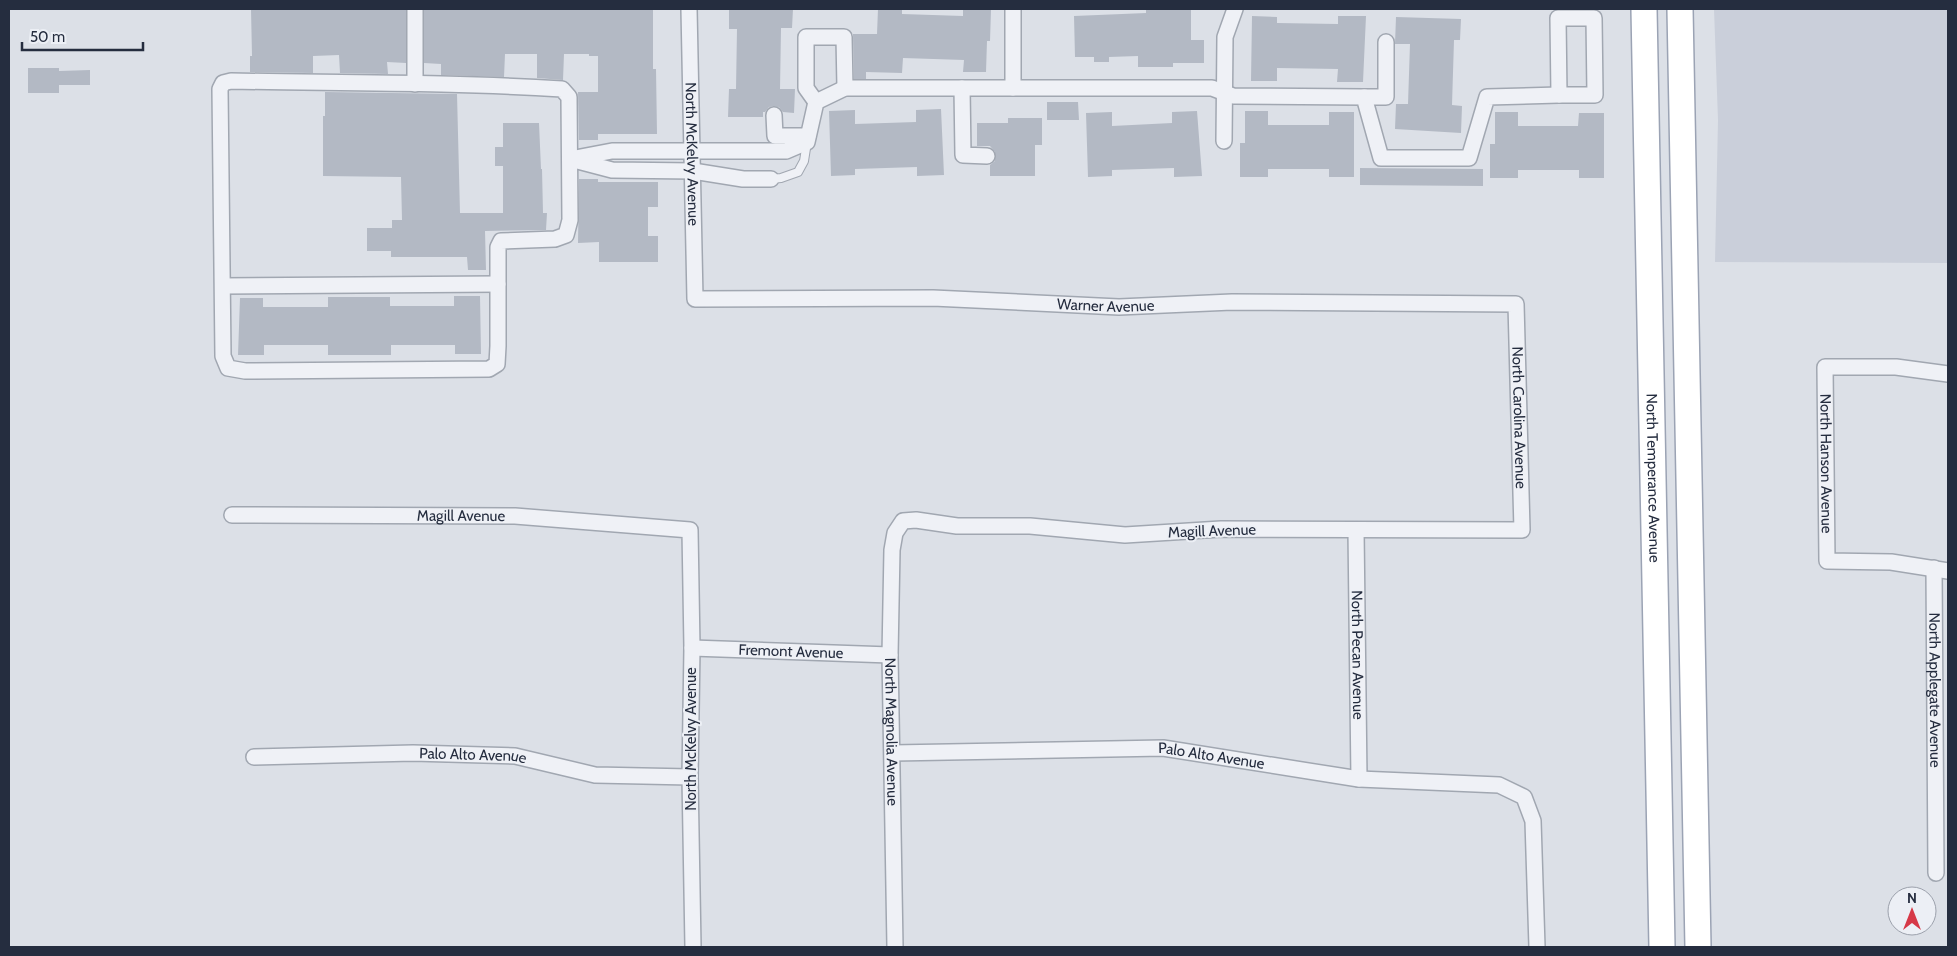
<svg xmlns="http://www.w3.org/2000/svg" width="1957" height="956" font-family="Cabin,sans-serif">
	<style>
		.built { fill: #cacfda }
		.building { fill: #b3b9c4 }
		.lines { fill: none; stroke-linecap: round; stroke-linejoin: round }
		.lane-casing { stroke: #a1a7b1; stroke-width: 10 }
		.street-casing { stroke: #a1a7b1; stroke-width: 18 }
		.primary-casing { stroke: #9ba3b4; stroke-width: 28 }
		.lane { stroke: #eff1f6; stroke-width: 8 }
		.street { stroke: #eff1f6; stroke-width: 15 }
		.primary { stroke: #fff; stroke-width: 25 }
		.labels { text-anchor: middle; stroke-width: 4; stroke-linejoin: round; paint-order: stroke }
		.street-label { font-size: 15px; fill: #252d3f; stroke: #eceff5 }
	</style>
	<rect width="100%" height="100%" fill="#dce0e7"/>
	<path class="built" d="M1714,9H1948V263L1715,262L1718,120Z"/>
	<path class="building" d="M251,9H406V63L387,62L388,74L340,73L339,55L313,56V73L250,72V56H252Z
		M424,9H653V69H656L657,134H598V140H579L578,92H598V56H589V54H564L563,80L537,78V54H505L504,77L441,75V64L424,63Z
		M729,9H793L792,28H781L780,89H795L794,113L783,112L779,107L773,106L769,107L765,112H763V117H728L729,89H736L737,29H729Z
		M878,9H902V14L963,16V9H991L990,41H987L986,72H963L964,60L903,58L902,73L866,72V79H854L853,34H877Z
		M1146,9H1191V40H1204V63H1173V67H1138V56L1109,57V62H1094V57H1075L1074,16L1146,13Z
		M1252,16L1277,17V23L1338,24V16H1366L1363,82H1337L1338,69L1277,68V81H1251Z
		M1396,17L1461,19L1460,40H1454L1452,105L1462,106L1461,133L1395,129L1396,104H1408L1410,44H1395Z
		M28,68H59V71L90,70V85H59V93H28Z
		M325,92L457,94L460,213H503V166H495V147H503V123H539L541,169H542L543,213H547L546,230L485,231L486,270H468L467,257H391V251H367V228H392V220H402L401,177L323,176V116H325Z
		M1047,102H1078L1079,120H1047Z
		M941,109L944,175L917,176V167L855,169V175L831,176L829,111L855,110V124L916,122V110Z
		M1197,111L1202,176L1174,177V168L1112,170V176L1088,177L1086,113L1112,112V126L1172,123V112Z
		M1245,111H1268V125H1329V112H1354V177H1329V169H1268V177H1240V143H1245Z
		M1495,112H1518V126H1578L1579,113H1604V178H1579V170H1518V178H1490V144H1495Z
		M1008,118H1042V145H1035V176H990V165L995,161V152L990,146H977V123H1008Z
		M1360,168L1483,169V186L1360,185Z
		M579,179H598V182H658V207H648V236H658V262H599V242L578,243Z
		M454,296H480L481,354H455V345H391V355H328V345H264V355H238L240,298H263V307H328V297H390V306H454Z"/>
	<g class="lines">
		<defs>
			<path id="lane" d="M771,179L781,178L798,172L804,161L807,142"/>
			<g id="street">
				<path id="s1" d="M689,9L695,299L933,298L1119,307L1232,302L1516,304L1522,530L1221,529L1125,535L1030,526H957L916,520L903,521L895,533L892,550L890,655L895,947"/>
				<path d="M1013,9V88"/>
				<path d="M1558,18H1594L1595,95H1559Z"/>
				<path d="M231,81C341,83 451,82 562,89L569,97L570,220L566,235L555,239L501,241L498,247V346L497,364L489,369L245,371L228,368L223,356L220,89L223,83Z"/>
				<path d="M415,84V9"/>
				<path d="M962,88L963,155L987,156"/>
				<path d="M1364,97H1386V42"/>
				<path d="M816,102L806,88V37H844L845,88"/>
				<path d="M774,115L775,136H808"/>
				<path d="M1224,141L1225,37L1235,9"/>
				<path d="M771,179H743L693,171L612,170L570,159L612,151H786L807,142L816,102L845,88H1212L1233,96L1364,97L1381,158H1469L1487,97L1559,95"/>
				<path d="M223,286L498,284"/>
				<path id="s2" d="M1948,374L1896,367H1825L1827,561L1891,562L1948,571"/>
				<path id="s3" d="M232,515L515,516L690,530L692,648L690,777L693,947"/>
				<path id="s4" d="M1356,530L1359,779"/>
				<path id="s5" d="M1934,568L1936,873"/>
				<path id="s6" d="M692,648L890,655"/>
				<path id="s7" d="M893,753L1163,748L1359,779L1499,785L1524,797L1533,821L1537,947"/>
				<path id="s8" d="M254,757L413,753L515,756L595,775L690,777"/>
			</g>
			<g id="primary">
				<path id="s9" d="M1644,9L1662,947"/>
				<path d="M1680,9L1698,947"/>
			</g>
		</defs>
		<use href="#lane" class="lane-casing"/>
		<use href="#street" class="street-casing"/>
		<use href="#primary" class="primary-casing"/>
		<use href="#lane" class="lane"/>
		<use href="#street" class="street"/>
		<use href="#primary" class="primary"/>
	</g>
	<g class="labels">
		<g class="street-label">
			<text dy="5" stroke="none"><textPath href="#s1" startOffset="145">North McKelvy Avenue</textPath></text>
			<text dy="5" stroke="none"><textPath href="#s1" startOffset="701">Warner Avenue</textPath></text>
			<text dy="5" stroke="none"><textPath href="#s1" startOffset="1225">North Carolina Avenue</textPath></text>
			<text dy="5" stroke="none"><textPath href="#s2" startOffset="220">North Hanson Avenue</textPath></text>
			<text dy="5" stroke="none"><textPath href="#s9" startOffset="469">North Temperance Avenue</textPath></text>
			<text dy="5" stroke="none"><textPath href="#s3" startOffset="229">Magill Avenue</textPath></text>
			<text transform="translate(1212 531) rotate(-2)" y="5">Magill Avenue</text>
			<text dy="5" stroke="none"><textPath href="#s6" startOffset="99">Fremont Avenue</textPath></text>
			<text dy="5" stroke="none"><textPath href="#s4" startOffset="125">North Pecan Avenue</textPath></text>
			<text dy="5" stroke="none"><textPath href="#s5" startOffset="122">North Applegate Avenue</textPath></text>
			<text dy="5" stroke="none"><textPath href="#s1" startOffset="2171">North Magnolia Avenue</textPath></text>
			<text transform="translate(691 739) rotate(-90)" y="5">North McKelvy Avenue</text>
			<text dy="5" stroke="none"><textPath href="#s7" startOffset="319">Palo Alto Avenue</textPath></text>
			<text dy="5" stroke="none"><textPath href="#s8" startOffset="219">Palo Alto Avenue</textPath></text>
		</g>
	</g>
	<rect width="1957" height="956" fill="none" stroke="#252d3f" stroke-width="20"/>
	<g transform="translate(1912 911)"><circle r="24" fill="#eceff5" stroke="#9ca1ac"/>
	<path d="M0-4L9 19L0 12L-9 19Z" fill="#d63847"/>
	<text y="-8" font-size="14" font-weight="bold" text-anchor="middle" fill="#252d3f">N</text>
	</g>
	<path d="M22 42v8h121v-8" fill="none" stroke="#252d3f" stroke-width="2.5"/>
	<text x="30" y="42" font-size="15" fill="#252d3f" stroke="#eceff5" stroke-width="4" paint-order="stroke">50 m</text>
</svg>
